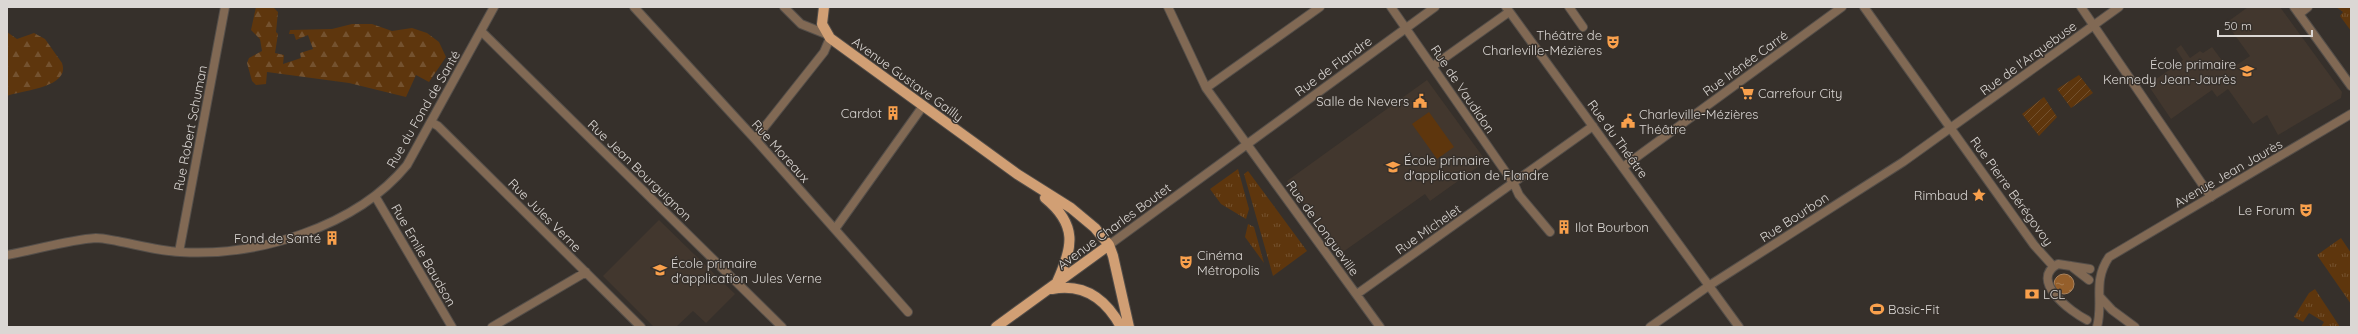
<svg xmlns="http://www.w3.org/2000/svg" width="2358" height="334" font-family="Quicksand,sans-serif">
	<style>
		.built { fill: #42372e }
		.grass { fill: url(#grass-tufts) }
		.forest { fill: url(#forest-firs) }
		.garden { fill: url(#garden-furrows) }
		.pitch { fill: #5e360d }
		.water { fill: url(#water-ripples); stroke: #aa835e }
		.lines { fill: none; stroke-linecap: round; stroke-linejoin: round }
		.pedestrian-casing { stroke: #544e49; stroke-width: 10 }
		.minor-casing { stroke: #544e49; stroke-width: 10 }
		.tertiary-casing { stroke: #544e49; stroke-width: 10 }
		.primary-casing { stroke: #544e49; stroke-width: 12 }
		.pedestrian { stroke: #816954; stroke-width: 8 }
		.minor { stroke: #816954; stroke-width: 8 }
		.tertiary { stroke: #816954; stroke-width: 8 }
		.primary { stroke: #d19f74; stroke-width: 10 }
		.labels { text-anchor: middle; stroke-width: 3; stroke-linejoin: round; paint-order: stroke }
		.poi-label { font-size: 13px; fill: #dbd7d4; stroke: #36302b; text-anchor: start }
		.street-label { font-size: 13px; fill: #dbd7d4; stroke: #36302b }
	</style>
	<defs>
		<pattern id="grass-tufts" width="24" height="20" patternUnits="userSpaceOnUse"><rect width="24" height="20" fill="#5e360d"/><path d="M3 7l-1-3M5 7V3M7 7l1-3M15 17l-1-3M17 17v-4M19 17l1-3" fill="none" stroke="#74522f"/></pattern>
		<pattern id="forest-firs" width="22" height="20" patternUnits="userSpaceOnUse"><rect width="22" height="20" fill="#5e360d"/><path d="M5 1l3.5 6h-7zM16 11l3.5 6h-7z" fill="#74522f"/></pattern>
		<pattern id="garden-furrows" width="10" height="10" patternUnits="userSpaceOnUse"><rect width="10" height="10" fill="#5e360d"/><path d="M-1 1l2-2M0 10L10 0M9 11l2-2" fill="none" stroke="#74522f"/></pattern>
		<pattern id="water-ripples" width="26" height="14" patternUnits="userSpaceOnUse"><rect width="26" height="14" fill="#955f2b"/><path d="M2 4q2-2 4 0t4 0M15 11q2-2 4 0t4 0" fill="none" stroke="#a87d53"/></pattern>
	</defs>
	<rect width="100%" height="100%" fill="#36302b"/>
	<path class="built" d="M2248,7H2280L2342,92L2341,98L2278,135L2267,115L2253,124L2228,89L2217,97L2212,90L2171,119L2148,85L2183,60L2176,49L2181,45L2190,58L2200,51L2203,53L2212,47L2229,70L2250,56L2226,23Z
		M1427,80L1486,161L1430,201L1425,194L1340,254L1287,181Z
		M659,220L735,294L706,323L693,311L676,327H654L603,276Z"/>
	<path class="grass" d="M2336,7H2351V31L2340,16L2343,12Z
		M1238,169L1249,209L1246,219L1221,204L1210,189Z
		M1248,171L1307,251L1273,276L1244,174Z
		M1248,224L1254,227L1264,263L1245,237Z
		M2341,238L2351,253V304L2317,255Z
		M2315,289L2340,327H2321L2324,322L2309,313L2303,322L2294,317L2309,293Z"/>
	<path class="forest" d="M256,7H273L278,12L276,32L278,34L275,53L284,55L283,64L301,58L300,53L313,49L308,35L296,40L294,34H289L290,30L332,29L352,24H372L392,31L412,28L427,33L439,42L446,57L429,82L416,75L406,97L349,83L267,72L266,84L256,85L252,81L247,63L249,58L262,51L260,39L251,30Z
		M7,32L17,39L34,33L45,39L62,63C71,88 21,90 7,96Z"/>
	<path class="garden" d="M2079,75L2093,93L2071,108L2057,89Z
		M2044,97L2057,117L2039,136L2022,114Z"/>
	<path class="pitch" d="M1429,112L1454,147L1437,159L1412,124Z"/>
	<path class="water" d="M2054 284a10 10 0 1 1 20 0a10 10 0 1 1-20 0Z"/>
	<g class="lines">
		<defs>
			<path id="pedestrian" d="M1864,7L2034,245L2053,266
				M1623,167L1842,7
				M2071,266L2089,280
				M2087,320C2071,312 2028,280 2058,264L2090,269
				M1650,327L1710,285L1903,162L2094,25"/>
			<path id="minor" d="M634,7L755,139L908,312
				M784,7L801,24L826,34
				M1168,7L1206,88L1380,327
				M1391,7L1514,184L1519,195L1550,232
				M1506,7L1739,327
				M1569,7L1583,27
				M2081,7L2211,197
				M2294,7L2351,86
				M2299,14L2308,7
				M2094,25L2119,7
				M481,31L782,327
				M1433,66L1509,12
				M1206,88L1320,7
				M431,122L438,126L641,327
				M755,139L824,52L830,38
				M375,196L452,327
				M835,229L923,106
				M1109,245L1435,7
				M179,252L225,7
				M7,255C36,250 67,240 96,238C103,238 111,240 117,241C138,245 159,251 180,252C257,257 356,227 407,165L494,7
				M1357,294L1593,126
				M492,327L586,272"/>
			<path id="tertiary" d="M2100,297L2112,310L2135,327
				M2097,327C2104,301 2092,282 2109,257L2351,114"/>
			<path id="primary" d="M824,7L822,24L830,38L1017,174L1071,208L1095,228L1109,245L1113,256L1129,327
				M1045,198C1078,225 1073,247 1057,282
				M1052,289C1084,283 1106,299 1121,327
				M996,327L1109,245"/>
		</defs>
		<use href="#pedestrian" class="pedestrian-casing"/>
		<use href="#minor" class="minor-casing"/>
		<use href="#tertiary" class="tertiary-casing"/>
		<use href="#primary" class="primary-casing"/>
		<use href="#pedestrian" class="pedestrian"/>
		<use href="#minor" class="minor"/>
		<use href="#tertiary" class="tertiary"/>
		<use href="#primary" class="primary"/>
	</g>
	<defs>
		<symbol id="theatre-bare" viewBox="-9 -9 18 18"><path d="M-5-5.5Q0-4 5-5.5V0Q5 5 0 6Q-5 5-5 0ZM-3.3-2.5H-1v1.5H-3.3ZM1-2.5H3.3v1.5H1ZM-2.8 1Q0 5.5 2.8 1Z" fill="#f9a04c" stroke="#36302b" stroke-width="2.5" paint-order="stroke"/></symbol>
		<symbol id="school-bare" viewBox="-9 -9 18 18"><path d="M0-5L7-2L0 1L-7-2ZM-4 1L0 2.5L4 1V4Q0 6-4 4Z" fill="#f9a04c" stroke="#36302b" stroke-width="2.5" paint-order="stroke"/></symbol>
		<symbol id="supermarket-bare" viewBox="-9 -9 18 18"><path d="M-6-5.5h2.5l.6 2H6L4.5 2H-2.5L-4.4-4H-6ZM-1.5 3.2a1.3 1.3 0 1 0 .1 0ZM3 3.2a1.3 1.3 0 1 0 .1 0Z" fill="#f9a04c" stroke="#36302b" stroke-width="2.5" paint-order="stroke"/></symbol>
		<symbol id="civic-bare" viewBox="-9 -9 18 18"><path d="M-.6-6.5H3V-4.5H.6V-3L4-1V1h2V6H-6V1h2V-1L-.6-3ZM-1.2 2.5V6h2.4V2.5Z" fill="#f9a04c" stroke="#36302b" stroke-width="2.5" paint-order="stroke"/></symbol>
		<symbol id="building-bare" viewBox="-9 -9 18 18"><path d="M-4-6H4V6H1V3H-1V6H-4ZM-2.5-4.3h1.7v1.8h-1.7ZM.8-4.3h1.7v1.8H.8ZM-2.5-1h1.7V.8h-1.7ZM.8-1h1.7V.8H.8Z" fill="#f9a04c" stroke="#36302b" stroke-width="2.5" paint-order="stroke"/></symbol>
		<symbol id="sight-bare" viewBox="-9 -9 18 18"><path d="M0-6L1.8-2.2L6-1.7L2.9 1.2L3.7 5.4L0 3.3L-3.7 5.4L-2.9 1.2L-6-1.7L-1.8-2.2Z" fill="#f9a04c" stroke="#36302b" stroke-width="2.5" paint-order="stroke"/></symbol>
		<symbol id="bank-bare" viewBox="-9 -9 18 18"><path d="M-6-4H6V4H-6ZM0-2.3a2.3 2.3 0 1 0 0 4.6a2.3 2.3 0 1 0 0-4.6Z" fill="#f9a04c" stroke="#36302b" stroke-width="2.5" paint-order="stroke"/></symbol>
		<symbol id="stadium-bare" viewBox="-9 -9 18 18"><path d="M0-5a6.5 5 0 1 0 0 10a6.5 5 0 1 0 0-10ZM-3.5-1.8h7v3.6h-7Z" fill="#f9a04c" stroke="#36302b" stroke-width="2.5" paint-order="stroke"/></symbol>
	</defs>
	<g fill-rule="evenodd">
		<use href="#theatre-bare" x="1603" y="32" width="20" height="20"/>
		<use href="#school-bare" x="2237" y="61" width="20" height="20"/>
		<use href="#supermarket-bare" x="1737" y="83" width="20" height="20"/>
		<use href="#civic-bare" x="1410" y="91" width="20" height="20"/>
		<use href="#building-bare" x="883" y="103" width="20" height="20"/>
		<use href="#civic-bare" x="1618" y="111" width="20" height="20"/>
		<use href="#school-bare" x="1383" y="157" width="20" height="20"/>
		<use href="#sight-bare" x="1969" y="185" width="20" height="20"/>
		<use href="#theatre-bare" x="2296" y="200" width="20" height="20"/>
		<use href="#building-bare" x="1554" y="217" width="20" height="20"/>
		<use href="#building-bare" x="322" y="228" width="20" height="20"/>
		<use href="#theatre-bare" x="1176" y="252" width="20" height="20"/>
		<use href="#school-bare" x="650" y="260" width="20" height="20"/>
		<use href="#bank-bare" x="2022" y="284" width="20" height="20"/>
		<use href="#stadium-bare" x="1867" y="299" width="20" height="20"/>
	</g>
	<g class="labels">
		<g class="poi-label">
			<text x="1602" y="40" text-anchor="end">Théâtre de<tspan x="1602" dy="15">Charleville-Mézières</tspan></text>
			<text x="2236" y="69" text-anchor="end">École primaire<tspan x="2236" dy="15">Kennedy Jean-Jaurès</tspan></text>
			<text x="1758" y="98">Carrefour City</text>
			<text x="1409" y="106" text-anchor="end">Salle de Nevers</text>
			<text x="882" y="118" text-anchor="end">Cardot</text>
			<text x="1639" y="119">Charleville-Mézières<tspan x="1639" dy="15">Théâtre</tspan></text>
			<text x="1404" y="165">École primaire<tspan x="1404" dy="15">d'application de Flandre</tspan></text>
			<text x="1968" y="200" text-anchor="end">Rimbaud</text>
			<text x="2295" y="215" text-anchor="end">Le Forum</text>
			<text x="1575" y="232">Ilot Bourbon</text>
			<text x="321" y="243" text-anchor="end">Fond de Santé</text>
			<text x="1197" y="260">Cinéma<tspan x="1197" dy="15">Métropolis</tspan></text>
			<text x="671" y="268">École primaire<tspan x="671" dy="15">d'application Jules Verne</tspan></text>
			<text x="2043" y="299">LCL</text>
			<text x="1888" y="314">Basic-Fit</text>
		</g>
		<g class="street-label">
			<text transform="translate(2028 58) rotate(-36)" y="5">Rue de l'Arquebuse</text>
			<text transform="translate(1745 63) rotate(-36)" y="5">Rue Irénée Carré</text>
			<text transform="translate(1333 66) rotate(-36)" y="5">Rue de Flandre</text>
			<text transform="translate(908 79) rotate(36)" y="5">Avenue Gustave Gailly</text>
			<text transform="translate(1463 89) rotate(56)" y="5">Rue de Vaudidon</text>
			<text transform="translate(423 109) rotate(-60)" y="5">Rue du Fond de Santé</text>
			<text transform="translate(190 128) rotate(-79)" y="5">Rue Robert Schuman</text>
			<text transform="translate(1618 139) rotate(54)" y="5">Rue du Théâtre</text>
			<text transform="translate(781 151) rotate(48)" y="5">Rue Moreaux</text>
			<text transform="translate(640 170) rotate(44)" y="5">Rue Jean Bourguignon</text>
			<text transform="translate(2228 173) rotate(-30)" y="5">Avenue Jean Jaurès</text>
			<text transform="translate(2012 191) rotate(54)" y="5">Rue Pierre Bérégovoy</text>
			<text transform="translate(545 215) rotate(45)" y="5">Rue Jules Verne</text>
			<text transform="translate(1794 217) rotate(-33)" y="5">Rue Bourbon</text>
			<text transform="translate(1114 226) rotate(-36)" y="5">Avenue Charles Boutet</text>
			<text transform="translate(1323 228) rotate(54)" y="5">Rue de Longueville</text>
			<text transform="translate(1428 229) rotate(-35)" y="5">Rue Michelet</text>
			<text transform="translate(424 255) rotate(60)" y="5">Rue Emile Baudson</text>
		</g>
	</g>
	<rect width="2358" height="334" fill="none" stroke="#dbd7d4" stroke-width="16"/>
	<path d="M2218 30v6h94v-6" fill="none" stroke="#dbd7d4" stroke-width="2"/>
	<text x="2224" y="30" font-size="12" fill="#dbd7d4" stroke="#36302b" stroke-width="3" paint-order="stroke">50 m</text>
</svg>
